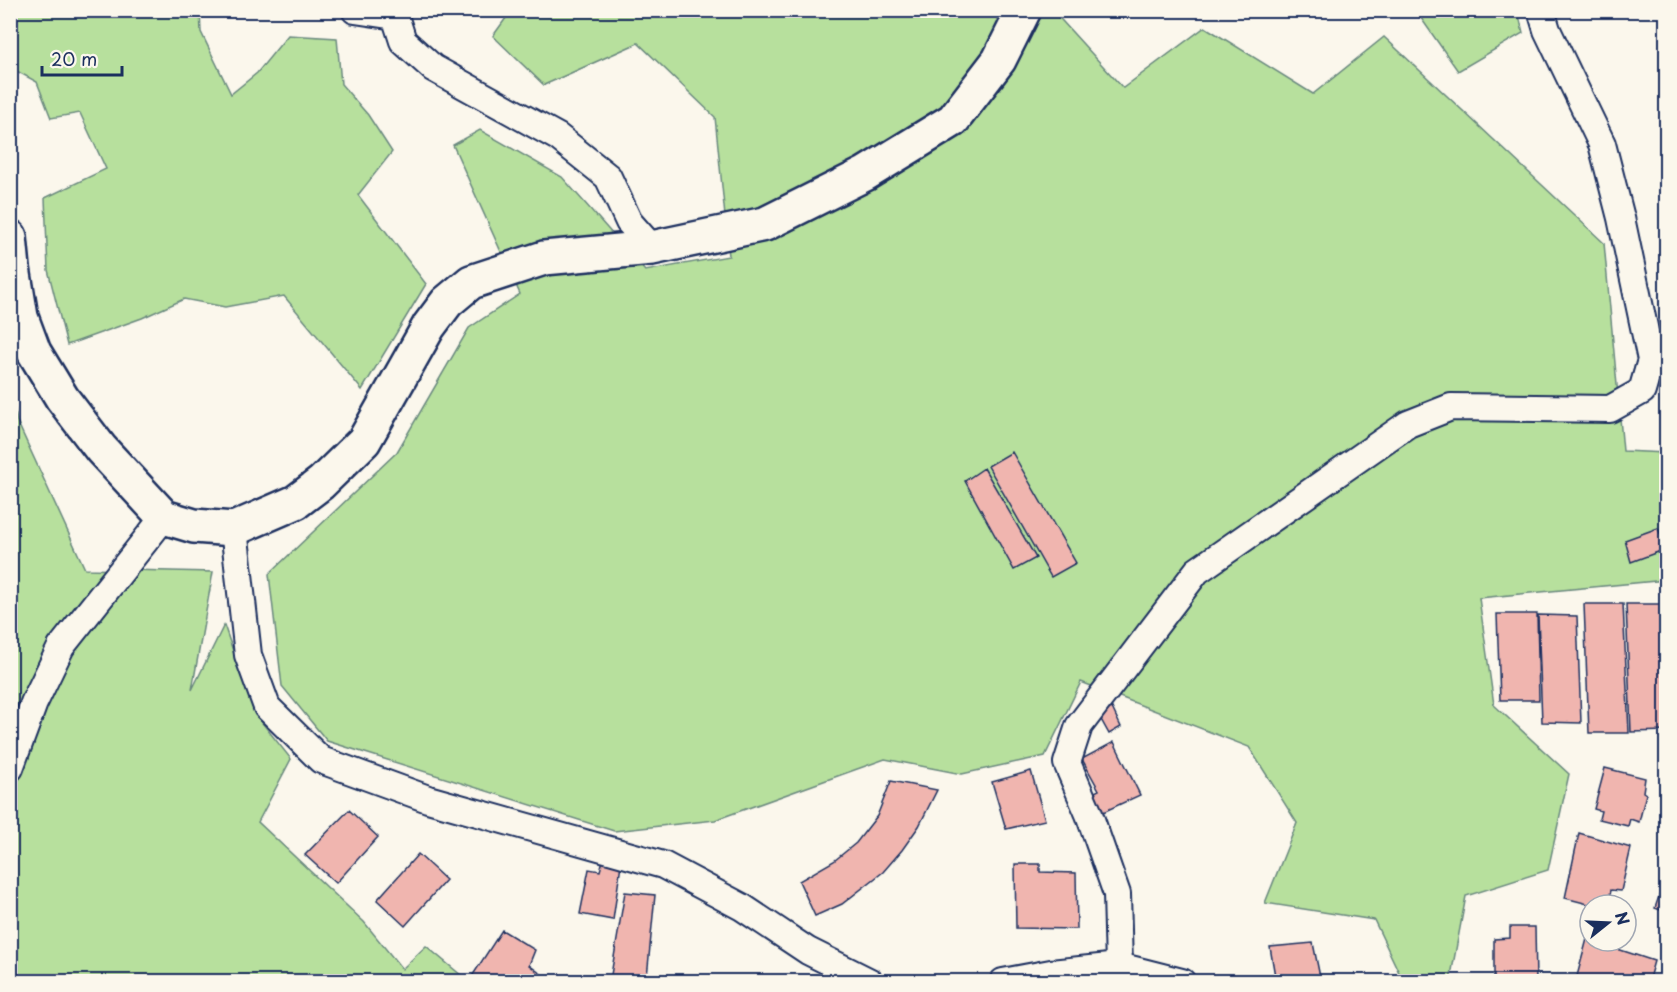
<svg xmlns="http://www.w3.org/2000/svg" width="1677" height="992" font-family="'Playpen Sans',sans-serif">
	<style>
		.green { fill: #b7e09d; stroke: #69887e; stroke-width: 1.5 }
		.building { fill: #f0b5af; stroke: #1b2f5e; stroke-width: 1.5 }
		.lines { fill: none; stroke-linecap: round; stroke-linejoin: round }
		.street-casing { stroke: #1b2f5e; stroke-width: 30 }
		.secondary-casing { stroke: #1b2f5e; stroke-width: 38 }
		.street { stroke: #fbf7ec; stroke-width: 26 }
		.secondary { stroke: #fbf7ec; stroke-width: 33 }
	</style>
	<rect width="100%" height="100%" fill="#fbf7ec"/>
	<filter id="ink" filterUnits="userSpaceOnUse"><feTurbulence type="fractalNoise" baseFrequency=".0167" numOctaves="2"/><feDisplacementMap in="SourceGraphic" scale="12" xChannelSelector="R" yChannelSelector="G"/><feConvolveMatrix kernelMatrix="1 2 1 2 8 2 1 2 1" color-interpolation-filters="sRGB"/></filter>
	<g filter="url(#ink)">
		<path class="green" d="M10,11H200L201,32L231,94L257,73L288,35L337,38L341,84L368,115L392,152L358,195L426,284L362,390L284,296L225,307L184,299L142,318L67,345L48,270L45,198L106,169L80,113L51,118L37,82L11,68Z
			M511,11H1053L1123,88L1205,27L1313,94L1384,37L1604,243L1623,451L1666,453V580L1479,598L1494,705L1569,774L1548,870L1466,896L1450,981H1403L1374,920L1265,903L1297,823L1249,747L1081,682L1045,756L962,774L885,759L715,820L614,831L327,741L282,686L269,574L397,452L469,328L520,294L453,145L480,130L562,177L645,271L729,256L715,117L638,43L544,85L493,36Z
			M1416,11H1518L1523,33L1458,71Z
			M10,387L17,421L85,569L213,572L192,690L224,625L255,714L291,759L258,822L364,922L402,969L426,946L468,981H11Z"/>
		<path class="building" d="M1012,452L1076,563L1051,577L988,466Z
			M984,468L1036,558L1014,570L965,481Z
			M1658,528L1666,549L1631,562L1625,540Z
			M1584,604H1623L1629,733H1589Z
			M1626,604H1664L1666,731L1631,732Z
			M1497,614H1537L1539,700H1500Z
			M1538,615L1577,616L1581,723L1542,722Z
			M1112,708L1121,727L1109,734L1098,714Z
			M1114,742L1140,795L1101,813L1091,794L1099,790L1082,759Z
			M1605,768L1645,778L1643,792L1646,794L1639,822L1630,819L1628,826L1599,819L1601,811L1594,809Z
			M1031,771L1045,820L1006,829L992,782Z
			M891,781L937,790L919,826L902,850L883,872L842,904L815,916L799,881L834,861L856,843L877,816Z
			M349,810L378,837L336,883L305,855Z
			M1579,833L1631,848L1621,891L1611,890L1608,905H1592L1565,898Z
			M418,854L446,880L405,926L377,900Z
			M603,860L621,864L613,920L580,914L589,869L600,871Z
			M1015,864H1040V872L1076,873L1077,929L1016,928Z
			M1666,876V912L1655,908Z
			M625,892L655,895L647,977L611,975Z
			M1510,927H1535L1536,982H1494V939L1510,938Z
			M502,930L535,950L529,965L541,974L536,982L469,981Z
			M1587,939L1654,961L1648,982H1594L1577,976Z
			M1313,943L1320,977H1325L1326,982H1276L1270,947Z"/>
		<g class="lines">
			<defs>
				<path id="street" d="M355,10L395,16
					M395,10V16L403,41L433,68L558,137L608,177L629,222L652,248
					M234,529L248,655L267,707L321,760L428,799L663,865L742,907L808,951L870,982
					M10,768L34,703L61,647L164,517
					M1003,982L1051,973L1119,966L1182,982
					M1117,982L1119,966L1117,894L1089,814L1067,763L1079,726L1197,571L1408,424L1451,407L1610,409L1642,391L1651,360L1621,218L1602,144L1547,30L1541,10"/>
				<path id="secondary" d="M10,237L13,268L21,317L34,352L62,398L101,449L164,517L194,526L234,529L296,502L321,483L364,441L429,326L447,302L471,282L544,258L652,248L765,224L865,174L953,120L999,60L1024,10"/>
			</defs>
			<use href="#street" class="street-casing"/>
			<use href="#secondary" class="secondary-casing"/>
			<use href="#street" class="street"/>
			<use href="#secondary" class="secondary"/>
		</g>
	</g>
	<rect width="1677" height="992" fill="none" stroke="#fbf7ec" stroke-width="36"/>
	<rect x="18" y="18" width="1641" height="956" fill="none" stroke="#1b2f5e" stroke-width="2" filter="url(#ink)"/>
	<g transform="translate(1608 923) rotate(72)"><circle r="28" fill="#fbf7ec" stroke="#a1a7b3" stroke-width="1.5"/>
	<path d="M0-4.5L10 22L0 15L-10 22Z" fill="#1b2f5e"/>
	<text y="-9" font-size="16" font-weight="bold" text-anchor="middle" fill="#1b2f5e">N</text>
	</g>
	<path d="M42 66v9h80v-9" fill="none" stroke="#1b2f5e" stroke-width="3"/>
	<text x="51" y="66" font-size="18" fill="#1b2f5e" stroke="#fbf7ec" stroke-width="4.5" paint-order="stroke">20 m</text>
</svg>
